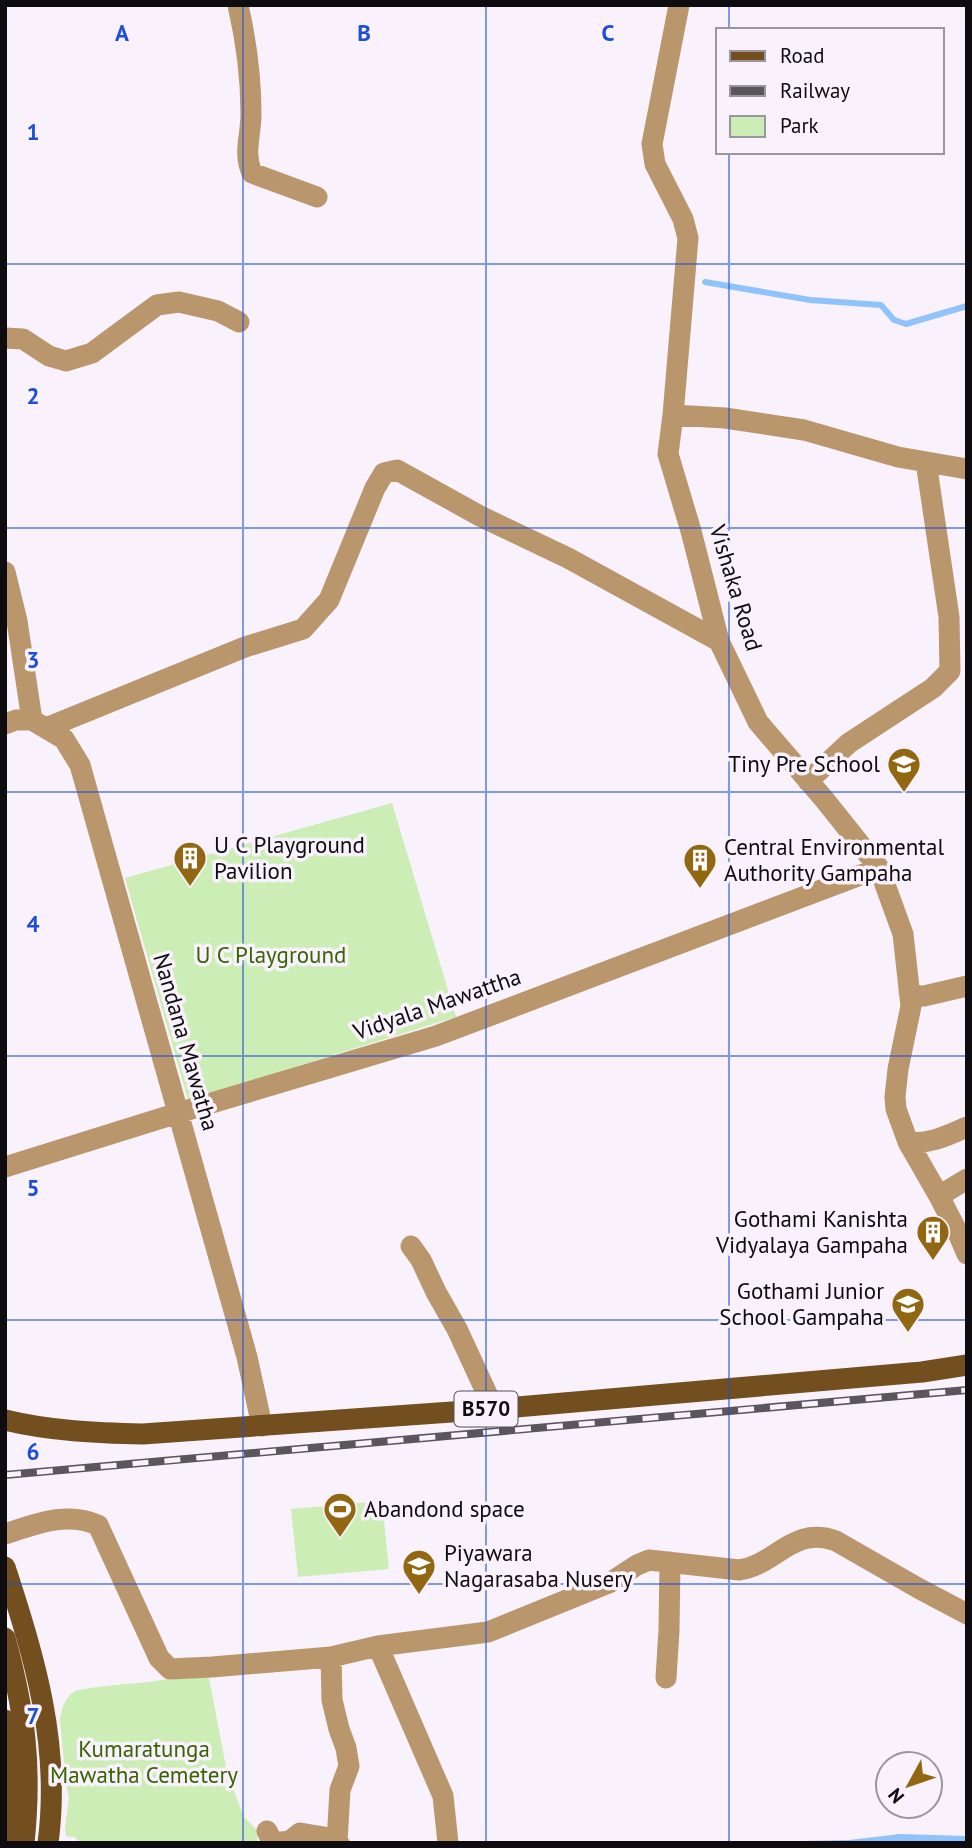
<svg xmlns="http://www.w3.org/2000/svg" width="972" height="1848" font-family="'PT Sans',sans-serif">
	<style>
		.green { fill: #cceeb6 }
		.water { fill: #8ec3fb }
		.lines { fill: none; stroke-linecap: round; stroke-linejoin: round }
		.stream { stroke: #8ec3fb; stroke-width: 6 }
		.minor { stroke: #ba966c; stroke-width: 21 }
		.major { stroke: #734e1e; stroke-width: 21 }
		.rail-casing { stroke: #5a565b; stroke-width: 8 }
		.rail { stroke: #f9f1fb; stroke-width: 5; stroke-dasharray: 16; stroke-linecap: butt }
		.grid { fill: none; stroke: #1d4ed8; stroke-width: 2; stroke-opacity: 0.55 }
		.labels { text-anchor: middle; stroke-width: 7; stroke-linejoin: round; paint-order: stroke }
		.shield { fill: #f9f1fb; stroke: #555156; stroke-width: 2 }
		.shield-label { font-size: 21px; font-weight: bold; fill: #0f0c0f }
		.street-label { font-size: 23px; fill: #0f0c0f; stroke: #f9f1fb }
		.poi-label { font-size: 23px; fill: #0f0c0f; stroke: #f9f1fb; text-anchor: start }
		.park-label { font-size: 23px; fill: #376402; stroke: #f9f1fb }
		.grid-label { font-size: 23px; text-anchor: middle; font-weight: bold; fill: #1d4ed8; stroke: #f9f1fb; stroke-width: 7; stroke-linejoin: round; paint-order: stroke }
	</style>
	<rect width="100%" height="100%" fill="#f9f1fb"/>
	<path class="green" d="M392,803L456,1017L188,1100L125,878Z
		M382,1501L389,1569L298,1577L291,1509Z
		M182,1676L209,1678L227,1772L244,1817L257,1830L258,1843H81L74,1837L66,1836L65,1828L69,1798L66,1784L60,1720C61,1710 65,1697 74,1692C78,1689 86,1689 90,1688C121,1683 152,1684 182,1676Z"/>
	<path class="water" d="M900,1834L967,1836V1843H792L802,1841L849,1840Z"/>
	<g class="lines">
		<path class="stream" d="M705,282L810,300L881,305L894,320L906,324L967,306"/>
		<path class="minor" d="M238,5C246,40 251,78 251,114C251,136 243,153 252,173L317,197
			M679,5L652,144L655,164L683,219L688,238L673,415L668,454L691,531L719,641L758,722L824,799L879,868L903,934L911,1006L898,1069L895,1097L896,1109L908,1142L939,1196L958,1233L967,1254
			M5,338L23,339L49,356L66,361L92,353L157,305L179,302L218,311L239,322
			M673,415L725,418L804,430L898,457L967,469
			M5,572L17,621L32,720
			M5,724L16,720H32L64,739L80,765L247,1357L262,1426
			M46,728L245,647L303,629L329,600L375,488L384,473L397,470L480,516L568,558L719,641
			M808,781L849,743L933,688L950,671L949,617L926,462
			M909,991L918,996H924L967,986
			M908,1142C929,1145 948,1135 967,1127
			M5,1167L178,1113L436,1036L879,868
			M939,1196L967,1179
			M411,1246L421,1260L436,1292L457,1329L494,1409
			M5,1534C36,1524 67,1511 98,1525L159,1658L170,1669L212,1667L331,1657L378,1646L488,1632L611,1582L637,1565L649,1560L739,1570C776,1565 793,1525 836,1541L918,1588L967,1614
			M378,1646L443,1796L448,1843
			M331,1657L332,1700L339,1729L346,1748L349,1766L340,1790L337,1842
			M666,1678L669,1630L670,1562
			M267,1831L273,1843L290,1841L300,1833L330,1838L339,1843"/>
		<path class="major" d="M5,1420C50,1431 97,1433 143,1434L494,1409L922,1372L967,1365
			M5,1567C35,1659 61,1745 48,1843
			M5,1638C25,1711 32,1767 24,1843
			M5,1720C12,1761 13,1802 7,1843"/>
		<defs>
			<path id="rail" d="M5,1475L967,1390"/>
		</defs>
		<use href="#rail" class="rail-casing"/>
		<use href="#rail" class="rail"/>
	</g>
	<path class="grid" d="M243,5V1843M486,5V1843M729,5V30M729,152V1843M5,264H967M5,528H967M5,792H967M5,1056H967M5,1320H967M5,1584H967"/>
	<defs>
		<symbol id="school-pin" viewBox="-11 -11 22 30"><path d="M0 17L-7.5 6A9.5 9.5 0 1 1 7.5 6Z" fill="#926711" stroke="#f9f1fb"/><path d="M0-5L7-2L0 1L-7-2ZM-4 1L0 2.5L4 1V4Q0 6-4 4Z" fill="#fff"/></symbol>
		<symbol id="building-pin" viewBox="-11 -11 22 30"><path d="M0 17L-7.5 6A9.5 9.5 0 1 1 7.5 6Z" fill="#926711" stroke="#f9f1fb"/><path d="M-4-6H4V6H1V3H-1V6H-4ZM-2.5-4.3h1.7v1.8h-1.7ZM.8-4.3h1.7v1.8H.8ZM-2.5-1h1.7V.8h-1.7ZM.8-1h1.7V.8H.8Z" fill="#fff"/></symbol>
		<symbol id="stadium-pin" viewBox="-11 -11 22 30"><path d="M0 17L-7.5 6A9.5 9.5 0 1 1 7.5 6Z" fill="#926711" stroke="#f9f1fb"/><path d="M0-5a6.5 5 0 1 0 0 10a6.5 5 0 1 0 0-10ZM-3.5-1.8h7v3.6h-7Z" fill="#fff"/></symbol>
	</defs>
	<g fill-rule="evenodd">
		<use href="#school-pin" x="885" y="745" width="38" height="52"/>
		<use href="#building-pin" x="171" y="839" width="38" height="52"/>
		<use href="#building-pin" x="681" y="841" width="38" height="52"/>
		<use href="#building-pin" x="914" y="1213" width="38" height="52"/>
		<use href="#school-pin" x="889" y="1285" width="38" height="52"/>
		<use href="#stadium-pin" x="321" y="1490" width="38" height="52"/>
		<use href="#school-pin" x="400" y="1547" width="38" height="52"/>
	</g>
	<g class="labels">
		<rect class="shield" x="454.5" y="1391.5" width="63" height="35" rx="5"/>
		<g class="shield-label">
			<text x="486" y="1416">B570</text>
		</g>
		<g class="street-label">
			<text transform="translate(736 588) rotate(73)" y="8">Vishaka Road</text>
			<text transform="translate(437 1004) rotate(-19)" y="8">Vidyala Mawattha</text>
			<text transform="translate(186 1042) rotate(74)" y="8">Nandana Mawatha</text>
		</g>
		<g class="poi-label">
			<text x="880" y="772" text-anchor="end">Tiny Pre School</text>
			<text x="214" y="853">U C Playground<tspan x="214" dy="26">Pavilion</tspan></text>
			<text x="724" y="855">Central Environmental<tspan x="724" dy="26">Authority Gampaha</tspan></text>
			<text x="908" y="1227" text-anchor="end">Gothami Kanishta<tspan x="908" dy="26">Vidyalaya Gampaha</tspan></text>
			<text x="884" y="1299" text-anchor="end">Gothami Junior<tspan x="884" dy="26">School Gampaha</tspan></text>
			<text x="364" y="1517">Abandond space</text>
			<text x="444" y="1561">Piyawara<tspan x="444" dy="26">Nagarasaba Nusery</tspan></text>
		</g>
		<g class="park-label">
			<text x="271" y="963">U C Playground</text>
			<text x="144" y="1757">Kumaratunga<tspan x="144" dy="26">Mawatha Cemetery</tspan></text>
		</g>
	</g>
	<g class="grid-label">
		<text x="122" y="41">A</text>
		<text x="364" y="41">B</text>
		<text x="608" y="41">C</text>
		<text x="33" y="140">1</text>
		<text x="33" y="404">2</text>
		<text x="33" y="668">3</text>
		<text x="33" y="932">4</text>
		<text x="33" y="1196">5</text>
		<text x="33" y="1460">6</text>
		<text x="33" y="1724">7</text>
	</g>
	<rect width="972" height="1848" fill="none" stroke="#0f0c0f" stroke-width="14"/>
	<rect x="716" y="28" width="228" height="126" fill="#f9f1fb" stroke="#9b959d" stroke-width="2"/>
	<rect x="730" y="51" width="35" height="10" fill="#734e1e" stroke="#9b959d" stroke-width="2"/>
	<text x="780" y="63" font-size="21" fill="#0f0c0f">Road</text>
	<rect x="730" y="86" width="35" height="10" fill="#5a565b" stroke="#9b959d" stroke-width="2"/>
	<text x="780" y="98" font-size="21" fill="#0f0c0f">Railway</text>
	<rect x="730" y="116" width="35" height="21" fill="#cceeb6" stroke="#9b959d" stroke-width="2"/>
	<text x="780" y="133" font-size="21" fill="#0f0c0f">Park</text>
	<g transform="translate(909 1785) rotate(230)"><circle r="33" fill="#f9f1fb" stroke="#9b959d" stroke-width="2"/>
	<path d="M0-5L12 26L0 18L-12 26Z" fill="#926711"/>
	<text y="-10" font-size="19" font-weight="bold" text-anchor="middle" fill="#0f0c0f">N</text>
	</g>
</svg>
